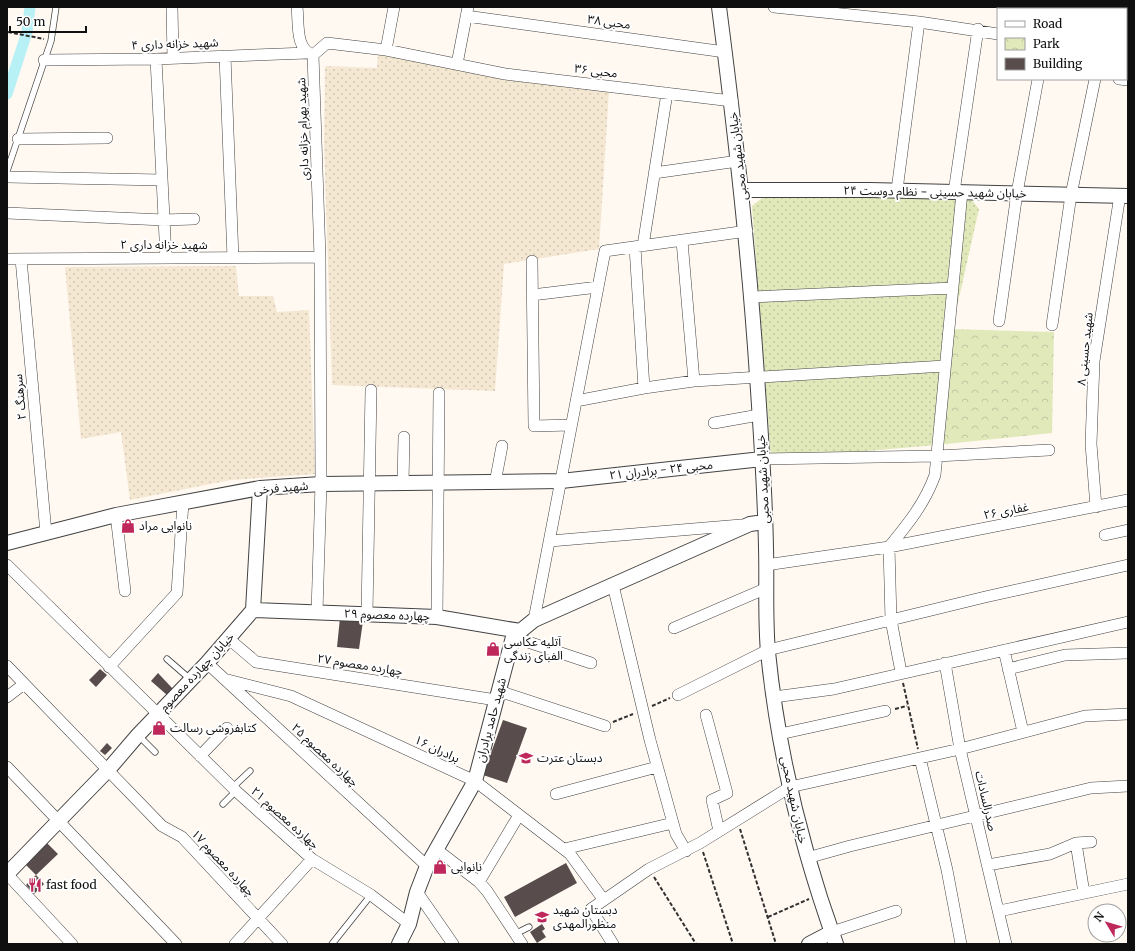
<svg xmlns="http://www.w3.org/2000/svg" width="1135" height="951" font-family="Merriweather,'Noto Sans Arabic',serif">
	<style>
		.farmland { fill: url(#farmland-dots) }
		.park { fill: url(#park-crowns) }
		.garden { fill: url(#garden-dots) }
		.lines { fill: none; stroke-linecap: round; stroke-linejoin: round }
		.canal { stroke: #b7f0f5; stroke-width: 11 }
		.building { fill: #584d4c }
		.service-casing { stroke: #424242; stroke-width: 7 }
		.minor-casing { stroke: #424242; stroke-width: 12 }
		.tertiary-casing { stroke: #424242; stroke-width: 16 }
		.path { stroke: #313131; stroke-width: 2; stroke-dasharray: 4 2; stroke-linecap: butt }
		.service { stroke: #fff; stroke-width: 5.5 }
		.minor { stroke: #fff; stroke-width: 11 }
		.tertiary { stroke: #fff; stroke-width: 14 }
		.labels { text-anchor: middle; stroke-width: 4; stroke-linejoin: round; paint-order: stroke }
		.street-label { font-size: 12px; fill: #0f0f0f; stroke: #fff }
		.poi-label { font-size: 12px; fill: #0f0f0f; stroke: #fff; text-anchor: start }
	</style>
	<defs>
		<pattern id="farmland-dots" width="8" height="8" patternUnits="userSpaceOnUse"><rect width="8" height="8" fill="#f5e8d2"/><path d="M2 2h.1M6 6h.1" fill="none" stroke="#d1c6b3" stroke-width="1.8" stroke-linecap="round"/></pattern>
		<pattern id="park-crowns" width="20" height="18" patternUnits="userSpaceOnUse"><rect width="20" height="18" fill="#e1e9bb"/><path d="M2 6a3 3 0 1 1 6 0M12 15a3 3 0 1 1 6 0" fill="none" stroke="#c0c7a0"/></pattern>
		<pattern id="garden-dots" width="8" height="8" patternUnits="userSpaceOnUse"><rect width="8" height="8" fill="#e1e9bb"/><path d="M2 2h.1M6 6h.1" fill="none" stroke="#c0c7a0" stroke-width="1.8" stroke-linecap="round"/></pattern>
	</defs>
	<rect width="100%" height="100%" fill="#fff9f2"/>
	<path class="farmland" d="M378,54L478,72L609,91L599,249L504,264L495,391L332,385L324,143L325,66L377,68Z
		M236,266L239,296H273L277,312L309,310L315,474L231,480L130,500L121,432L81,439L65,267Z"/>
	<path class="park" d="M952,329L1054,332L1052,433L937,445Z"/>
	<path class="garden" d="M767,194L970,198L979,209L952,329L937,445L771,459L752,206Z"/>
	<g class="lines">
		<path class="canal" d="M7,94L27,32L30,7"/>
	</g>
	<path class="building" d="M340,618L363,621L359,649L337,647Z
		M100,669L107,675L96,687L89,680Z
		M158,673L173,689L167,695L151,681Z
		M503,720L527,728L507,783L483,775Z
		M107,743L112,748L105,755L100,751Z
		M47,843L58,854L36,875L26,865Z
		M566,863L577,883L515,917L504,897Z
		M36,875L44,884L34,894L26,885Z
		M542,924L545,929L542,931L546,937L537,943L530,932Z"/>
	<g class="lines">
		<defs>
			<path id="service" d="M7,171L51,41L56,7
				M167,659L190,679
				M138,735L155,752
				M232,788L250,771
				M223,804L236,791
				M515,934L529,927
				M332,944L371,895"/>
			<path id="minor" d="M172,7L173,58
				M297,7C299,23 295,49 313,55L320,257L321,484L317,612
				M774,7L919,22L998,34
				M1049,9V7
				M1104,9V7
				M466,16L725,52
				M386,50L394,7
				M313,55L327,43L386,50L505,74L732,101
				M225,56L233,258
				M156,59L166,258
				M44,60L156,59L307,53
				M457,64L468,7
				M1119,79L1128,80
				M18,139L107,138
				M654,173L738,161
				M7,177L162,180
				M897,190L919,22
				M954,192L978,29
				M7,213L164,220L194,219
				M682,241L694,381
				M643,246L667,93
				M635,247L644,388
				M7,259L320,257
				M21,259L46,533
				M532,261L534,426L571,425
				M532,295L598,287
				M751,297L953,288
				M999,321L1017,193L1038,79
				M1052,325L1071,195L1095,79
				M576,401L644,388L694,381L945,366
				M714,423L759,415
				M762,459L937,456L1049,450
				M403,483L404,437
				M495,483L502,446
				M1096,507L1091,444L1094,361L1120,195
				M116,515L125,591
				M1105,535L1128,530
				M550,541L741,525
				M7,565L236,791L312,859L371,895L409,924
				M766,565L889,547L1128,500
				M613,585L650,740L676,834L686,851
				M367,614L371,390
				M437,617L439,393
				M534,620L605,251L747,231
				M674,628L767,588
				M513,637L591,663
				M229,639L256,662L496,700
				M1004,650L1023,732
				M207,663L427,866
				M945,663L960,749L1006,944
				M7,666L162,826L182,837L282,944
				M109,667L177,593L183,502
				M1008,669L1065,655L1128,653
				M901,672L891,620L889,547C908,524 925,503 935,475L962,192
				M224,679L291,696L475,781L570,854L603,899
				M499,691L605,726
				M678,695L768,650L985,597L1128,565
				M7,697L24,684
				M774,697L834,689L1128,622
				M706,715L727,793L712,800L719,831
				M780,734L885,711
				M200,756L227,728
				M920,758L947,870L961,944
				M7,767L176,944
				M556,794L657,767
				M1076,843L1084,893
				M436,849L479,882L487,891L522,944
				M564,849L673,823
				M807,858L850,846L1091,788L1128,786
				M988,865L1050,854L1076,843L1091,842
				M7,874L72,944
				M479,882L519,815
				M417,892L453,944
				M999,911L1128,884
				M832,932L896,911
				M235,944L312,859
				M613,944L591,909L649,869L700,843L790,787L960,749L1085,716L1128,714"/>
			<path id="tertiary" d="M719,7C735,130 749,253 757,376C761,433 765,491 766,548C767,582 765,618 768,652C778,752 802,850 836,944
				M742,190H870L1128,196
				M7,543L116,515L260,488L321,484L561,481L762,459
				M253,610L437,617L520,631
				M7,874L108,770L138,735L207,663L253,610L260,488
				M399,944L409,924L417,892L427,866L475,781L513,637L534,620L750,524L765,522
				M809,944L832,932"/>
		</defs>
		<use href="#service" class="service-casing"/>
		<use href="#minor" class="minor-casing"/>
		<use href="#tertiary" class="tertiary-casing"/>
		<path class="path" d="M8,32L44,39
			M903,683L918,749
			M652,706L670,698
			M895,709L907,706
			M613,722L633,714
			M740,829L776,944
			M703,852L733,944
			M654,877L696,944
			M768,917L809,899"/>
		<use href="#service" class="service"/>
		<use href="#minor" class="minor"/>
		<use href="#tertiary" class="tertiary"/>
	</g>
	<defs>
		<symbol id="shop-bare" viewBox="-9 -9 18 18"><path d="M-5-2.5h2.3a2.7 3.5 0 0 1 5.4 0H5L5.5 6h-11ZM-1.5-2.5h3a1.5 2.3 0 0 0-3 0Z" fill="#be285b" stroke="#fff" stroke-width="2.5" paint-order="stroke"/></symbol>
		<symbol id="school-bare" viewBox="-9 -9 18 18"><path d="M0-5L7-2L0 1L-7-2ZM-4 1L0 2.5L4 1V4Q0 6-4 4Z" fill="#be285b" stroke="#fff" stroke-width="2.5" paint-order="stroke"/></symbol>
		<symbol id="restaurant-bare" viewBox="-9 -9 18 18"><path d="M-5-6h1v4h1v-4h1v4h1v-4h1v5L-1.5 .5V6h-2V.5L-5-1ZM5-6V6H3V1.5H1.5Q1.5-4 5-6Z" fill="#be285b" stroke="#fff" stroke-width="2.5" paint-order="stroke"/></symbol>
	</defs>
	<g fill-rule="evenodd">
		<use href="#shop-bare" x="118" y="516" width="20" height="20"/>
		<use href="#shop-bare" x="483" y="639" width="20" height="20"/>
		<use href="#shop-bare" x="149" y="718" width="20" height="20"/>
		<use href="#school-bare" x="516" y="748" width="20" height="20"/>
		<use href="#shop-bare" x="430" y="857" width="20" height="20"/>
		<use href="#restaurant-bare" x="25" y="875" width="20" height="20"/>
		<use href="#school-bare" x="532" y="907" width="20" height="20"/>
	</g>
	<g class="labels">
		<g class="street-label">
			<text transform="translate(609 22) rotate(8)" y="4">محبی ۳۸</text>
			<text transform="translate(175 44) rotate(-2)" y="4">شهید خزانه داری ۴</text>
			<text transform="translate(596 71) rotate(7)" y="4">محبی ۳۶</text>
			<text transform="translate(303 129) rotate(-92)" y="4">شهید بهرام خزانه داری</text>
			<text transform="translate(738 156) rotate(-97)" y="4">خیابان شهید محبی</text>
			<text transform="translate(935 192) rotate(1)" y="4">خیابان شهید حسینی - نظام دوست ۲۴</text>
			<text x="164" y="249">شهید خزانه داری ۲</text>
			<text transform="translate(1085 349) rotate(-84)" y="4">شهید حسینی ۸</text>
			<text transform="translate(20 397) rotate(-95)" y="4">سرهنگ ۲</text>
			<text transform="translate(661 470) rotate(-6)" y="4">محبی ۲۴ - برادران ۲۱</text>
			<text transform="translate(763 479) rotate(-93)" y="4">خیابان شهید محبی</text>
			<text transform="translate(281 488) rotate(-5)" y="4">شهید فرخی</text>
			<text transform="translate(1006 511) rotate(-11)" y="4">غفاری ۲۶</text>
			<text transform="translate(387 615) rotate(2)" y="4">چهارده معصوم ۲۹</text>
			<text transform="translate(360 665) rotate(9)" y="4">چهارده معصوم ۲۷</text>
			<text transform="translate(197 672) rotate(-47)" y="4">خیابان چهارده معصوم</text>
			<text transform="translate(491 720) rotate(-75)" y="4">شهید حامد برادران</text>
			<text transform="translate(437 749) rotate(25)" y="4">برادران ۱۶</text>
			<text transform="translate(325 755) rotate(43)" y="4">چهارده معصوم ۲۵</text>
			<text transform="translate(794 800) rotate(78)" y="4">خیابان شهید محبی</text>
			<text transform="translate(986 801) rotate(77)" y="4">صدرالسادات</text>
			<text transform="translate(285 818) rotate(42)" y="4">چهارده معصوم ۲۱</text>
			<text transform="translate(223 863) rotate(47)" y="4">چهارده معصوم ۱۷</text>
		</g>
		<g class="poi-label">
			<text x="139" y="530">نانوایی مراد</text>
			<text x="504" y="646">آتلیه عکاسی<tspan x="504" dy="14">الفبای زندگی</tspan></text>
			<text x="170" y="732">کتابفروشی رسالت</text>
			<text x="537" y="762">دبستان عترت</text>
			<text x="451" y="871">نانوایی</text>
			<text x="46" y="889">fast food</text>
			<text x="553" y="914">دبستان شهید<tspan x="553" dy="14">منظورالمهدی</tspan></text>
		</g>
	</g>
	<rect width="1135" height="951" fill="none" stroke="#0f0f0f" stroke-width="16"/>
	<rect x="997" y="8" width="130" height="72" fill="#ffffff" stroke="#9f9f9f"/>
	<rect x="1005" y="21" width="20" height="6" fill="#ffffff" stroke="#9f9f9f"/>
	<text x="1033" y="28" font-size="12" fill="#0f0f0f">Road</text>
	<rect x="1005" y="38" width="20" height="12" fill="url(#park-crowns)" stroke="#9f9f9f"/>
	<text x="1033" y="48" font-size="12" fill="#0f0f0f">Park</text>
	<rect x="1005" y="58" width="20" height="12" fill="#584d4c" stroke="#9f9f9f"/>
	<text x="1033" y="68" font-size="12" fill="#0f0f0f">Building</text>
	<g transform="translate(1107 923) rotate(308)"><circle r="19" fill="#ffffff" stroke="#9f9f9f"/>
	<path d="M0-3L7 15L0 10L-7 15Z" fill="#be285b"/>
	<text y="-6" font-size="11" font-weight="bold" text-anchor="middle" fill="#0f0f0f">N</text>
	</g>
	<path d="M10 26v6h76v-6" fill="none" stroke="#0f0f0f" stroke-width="2"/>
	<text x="16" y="26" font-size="12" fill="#0f0f0f" stroke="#ffffff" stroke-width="3" paint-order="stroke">50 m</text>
</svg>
